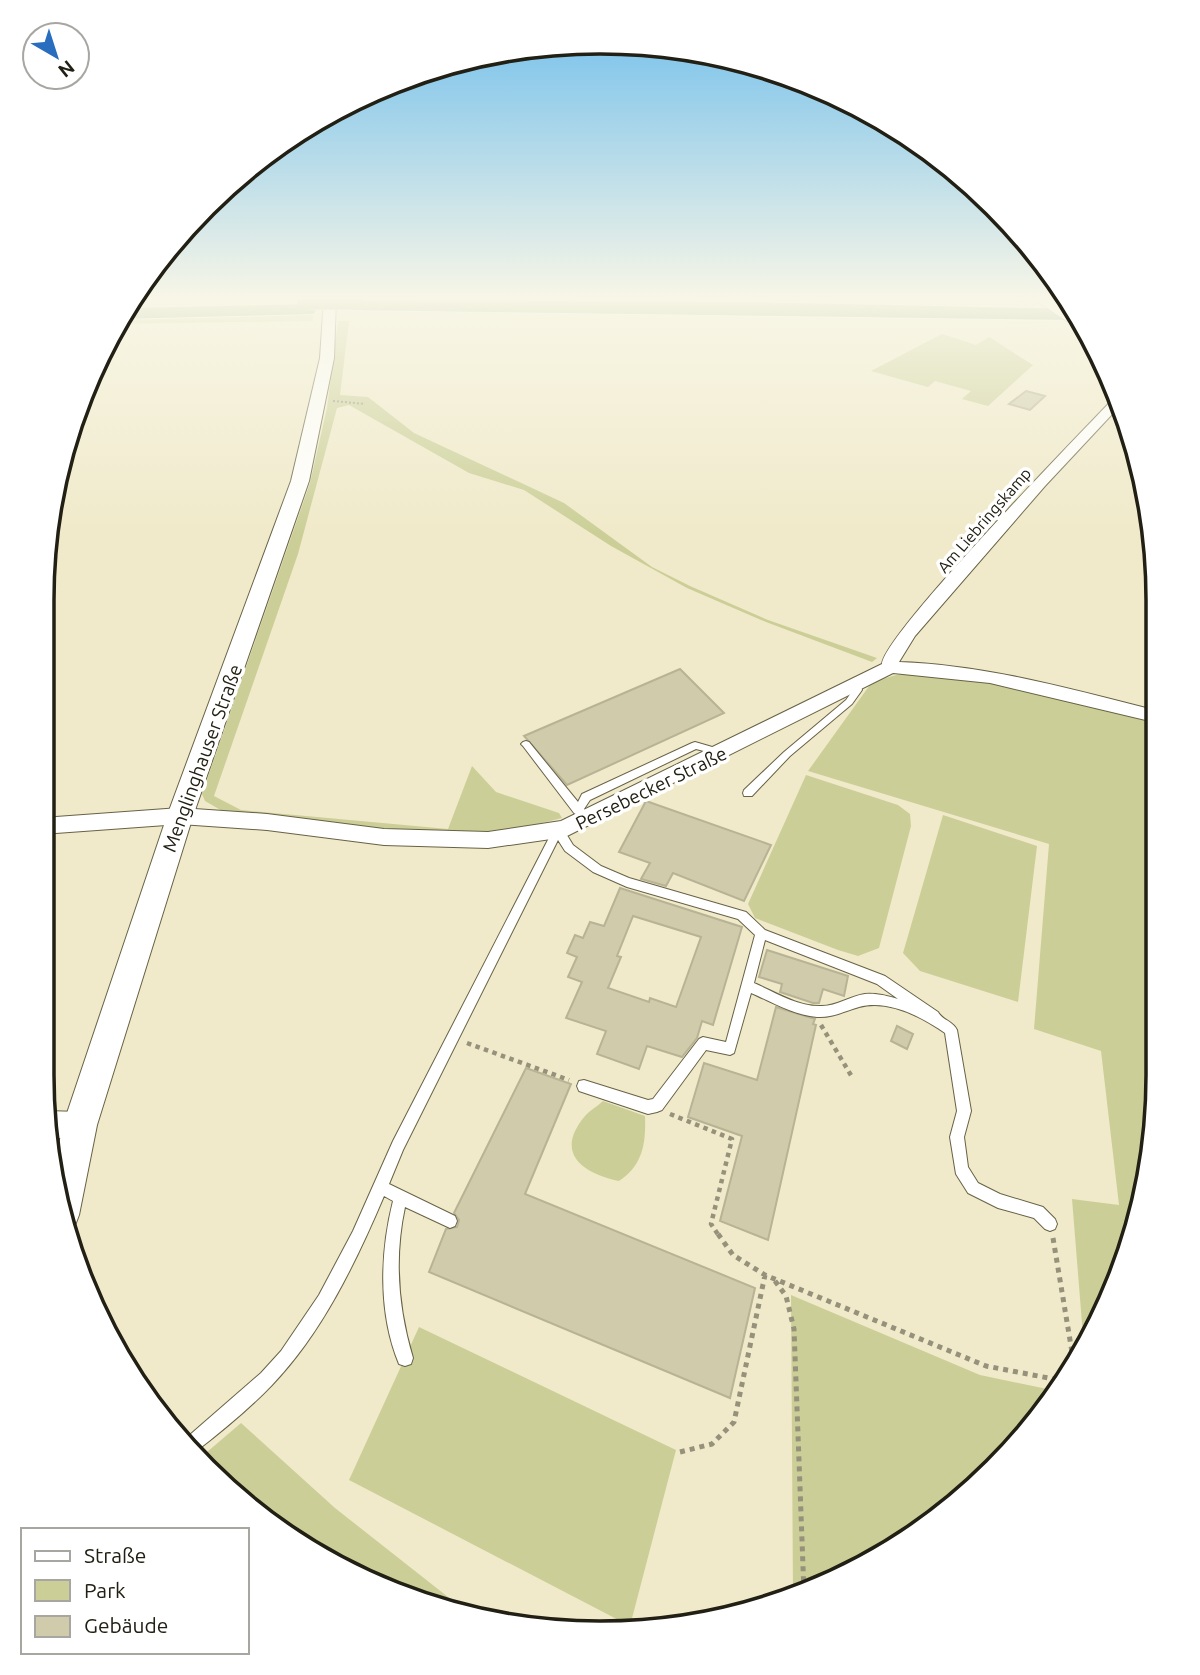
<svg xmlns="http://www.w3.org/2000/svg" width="1200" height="1675" font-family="Ubuntu,sans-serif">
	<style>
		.green { fill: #cbcf97 }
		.building { fill: #d0cbab; stroke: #b8b394; stroke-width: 2; fill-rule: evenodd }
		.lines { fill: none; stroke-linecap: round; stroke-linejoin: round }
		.service-casing { stroke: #676245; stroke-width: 2 }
		.minor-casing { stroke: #676245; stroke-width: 2 }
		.tertiary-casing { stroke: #676245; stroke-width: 2 }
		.motorway-casing { stroke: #fff; stroke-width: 2 }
		.path-far2 { stroke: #95917a; stroke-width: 2; stroke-dasharray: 2 2; stroke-linecap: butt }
		.path-far1 { stroke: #95917a; stroke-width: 4.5; stroke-dasharray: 4.5 4.5; stroke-linecap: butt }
		.path { stroke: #95917a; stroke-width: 5; stroke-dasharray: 5 5; stroke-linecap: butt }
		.service { fill: #fff; fill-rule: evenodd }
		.minor { fill: #fff; fill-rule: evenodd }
		.tertiary { fill: #fff; fill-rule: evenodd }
		.motorway { fill: #6e9654; fill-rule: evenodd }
		.minor-bridge-casing { stroke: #676245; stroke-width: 12; stroke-linecap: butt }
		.motorway-bridge-casing { stroke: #fff; stroke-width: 22; stroke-linecap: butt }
		.minor-bridge { stroke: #fff; stroke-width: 11 }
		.motorway-bridge { stroke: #6e9654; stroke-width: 21 }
		.labels { text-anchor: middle; stroke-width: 7; stroke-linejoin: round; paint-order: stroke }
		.far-street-label { font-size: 16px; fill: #222014; stroke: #fff }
		.street-label { font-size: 19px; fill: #222014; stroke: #fff }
		.rim { fill: none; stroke: #222014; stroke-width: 3.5 }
	</style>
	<rect width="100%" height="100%" fill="#f0eaca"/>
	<path class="green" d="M313,314V321L116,324L119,319Z
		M338,321H349L340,395L368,397L414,433L564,503L652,567L690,586L768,620L877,658L872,662L766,622L687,588L611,546L524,490L469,473L349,405L337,408L298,554L214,796L241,810L448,829L472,766L496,792L559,813L562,818C453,849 334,824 224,812L205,801L202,794L310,483L327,408Z
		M942,334L976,345L989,337L1033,365L988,406L962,399L971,391L935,381L928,387L871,371Z
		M929,673L987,681L1154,723L1157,1111L1139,1220L1100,1322L1084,1348L1072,1199L1119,1205L1101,1051L1034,1029L1049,844L808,771L872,682L896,675Z
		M806,775L898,805L910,814L911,826L879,948L858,956L838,950L755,918L748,904Z
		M943,815L1037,846L1018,1002L920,971L903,953Z
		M603,1101L645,1116C646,1143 643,1165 619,1181C582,1173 554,1153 585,1116C590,1110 597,1107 603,1101Z
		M791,1295L980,1375L1057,1391L1042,1415L968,1495L814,1590L793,1596Z
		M419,1327L676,1450L630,1626L349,1480Z
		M241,1423L335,1508L462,1608L354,1576L232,1495L200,1458Z"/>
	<path class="building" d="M1026,391L1045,396L1030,410L1009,404Z
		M680,669L724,713L567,785L524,736Z
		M646,801L771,845L744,901L673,873L666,886L641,879L650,863L619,852Z
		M620,888L742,927L713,1025L702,1021L697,1038L682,1057L647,1046L639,1069L597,1054L606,1031L566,1018L582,982L568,977L577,957L567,953L575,935L583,938L590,922L604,926ZM633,916L701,937L676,1007L650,998L649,1002L608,988L621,957L617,956Z
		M767,950L848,976L844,996L823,989L819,1003H813L780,992L782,984L759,977Z
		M776,1007L815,1019L813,1024L816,1025L768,1240L720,1221L742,1136L688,1117L704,1063L757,1080Z
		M897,1026L913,1034L907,1049L891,1041Z
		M526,1068L571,1084L525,1194L755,1288L730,1398L429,1272L446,1229L457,1227L459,1220L454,1213Z"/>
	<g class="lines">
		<defs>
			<path id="service" d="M856,679L860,682L862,690L852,704L790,756L752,796H744L743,793L744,790L784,752L846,700L853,690L852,682Z
				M526,741L529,742L578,802L582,794L692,743L695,742L726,751L728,753L723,756L696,749L590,800L584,809L586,813L581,817L574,813L523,746L521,744L523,742Z
				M558,826L562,827L573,845L601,866L629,878L746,912L765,930L885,976L938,1012C942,1020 953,1021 957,1030L971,1111L964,1137L968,1167L978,1183L1000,1194L1043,1207L1055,1219L1057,1224L1055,1229L1050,1231L1045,1229L1034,1218L998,1208L968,1193L956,1174L950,1137L957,1111L945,1033C922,1017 888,999 859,1007C845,1011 832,1018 817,1017C794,1015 772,1002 751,993L734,1053L730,1055L706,1050L662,1110L657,1112L648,1114L579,1091L577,1086L579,1081L584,1080L648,1100L653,1099L699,1039L703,1037L726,1042L755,935L738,919L627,887L593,872L565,851L558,840L403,1150L389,1184L455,1216L457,1221L455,1226L450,1228L405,1207C394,1258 398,1308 413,1358L411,1364L405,1366L399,1364C378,1313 380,1253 393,1201L384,1196C356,1262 322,1333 272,1385C249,1409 221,1432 195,1452L184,1440L261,1373L281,1351L319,1295L353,1231L393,1141L553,830L554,827ZM765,940L877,984L898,999C888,996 876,993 865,994C850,996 837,1006 822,1006C798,1007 775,992 754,983Z"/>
			<path id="minor" d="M1112,400H1115L1117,409L1045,486L915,636L899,662C986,665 1070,689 1154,710V722L990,683L893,673L565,837L488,848L384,845L267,830L180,824L42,834V818L180,808L267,814L384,829L488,832L561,821L882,664C885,633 1078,436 1112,400Z
				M47,1111L80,1112L90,1115L93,1125L90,1135L80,1138H50Z"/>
			<path id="tertiary" d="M324,298H336L334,358L309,481L193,816L97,1125L79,1215L74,1228L66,1231C51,1197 55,1160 63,1125L167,816L291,481L320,358Z"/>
			<path id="motorway" d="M353,300L755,302L1071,309L1078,320L346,310L344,306Z
				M307,304L316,310L314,314L119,319L127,308Z"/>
		</defs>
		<use href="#service" class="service-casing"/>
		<use href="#minor" class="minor-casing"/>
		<use href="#tertiary" class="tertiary-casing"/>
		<use href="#motorway" class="motorway-casing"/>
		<path class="path-far2" d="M333,401L365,404"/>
		<path class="path-far1" d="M821,1025L852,1077
			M467,1043L569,1080
			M670,1114L732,1139L711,1224L719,1236"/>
		<path class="path" d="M718,1234L733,1255L765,1275L986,1366L1064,1381
			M1053,1238L1074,1364
			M775,1281L786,1296L794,1329L804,1593
			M680,1452L712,1444L734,1422L765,1275"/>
		<use href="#service" class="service"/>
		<use href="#minor" class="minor"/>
		<use href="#tertiary" class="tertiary"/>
		<use href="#motorway" class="motorway"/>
		<defs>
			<path id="minor-bridge" d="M1042,298L1082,325"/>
			<path id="motorway-bridge" d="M307,299H353"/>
		</defs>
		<use href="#minor-bridge" class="minor-bridge-casing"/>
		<use href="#motorway-bridge" class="motorway-bridge-casing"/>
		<use href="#minor-bridge" class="minor-bridge"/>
		<use href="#motorway-bridge" class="motorway-bridge"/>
	</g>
	<linearGradient id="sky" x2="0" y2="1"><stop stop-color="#6dbdec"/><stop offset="0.56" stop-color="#f8f6e7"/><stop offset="1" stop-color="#f8f6e7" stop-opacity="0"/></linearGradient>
	<rect width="1200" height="533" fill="url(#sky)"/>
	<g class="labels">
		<g class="far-street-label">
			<text transform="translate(984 520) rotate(-49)" y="6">Am Liebringskamp</text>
		</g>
		<g class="street-label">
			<text transform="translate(202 758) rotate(-70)" y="7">Menglinghauser Straße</text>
			<text transform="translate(651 788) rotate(-26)" y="7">Persebecker Straße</text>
		</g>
	</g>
	<path d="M0 0H1200V1675H0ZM600 54H600A546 546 0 0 1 1146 600V1075A546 546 0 0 1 600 1621H600A546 546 0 0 1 54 1075V600A546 546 0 0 1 600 54Z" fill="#fff" fill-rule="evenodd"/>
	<path class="rim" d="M600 54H600A546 546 0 0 1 1146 600V1075A546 546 0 0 1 600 1621H600A546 546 0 0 1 54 1075V600A546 546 0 0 1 600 54Z"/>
	<rect x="21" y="1528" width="228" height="126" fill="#ffffff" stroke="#a7a6a1" stroke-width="2"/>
	<rect x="35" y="1551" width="35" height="10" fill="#ffffff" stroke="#a7a6a1" stroke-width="2"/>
	<text x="84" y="1563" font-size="21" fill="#222014">Straße</text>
	<rect x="35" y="1580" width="35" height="21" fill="#cbcf97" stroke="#a7a6a1" stroke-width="2"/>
	<text x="84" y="1598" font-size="21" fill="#222014">Park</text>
	<rect x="35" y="1616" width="35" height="21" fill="#d0cbab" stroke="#a7a6a1" stroke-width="2"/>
	<text x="84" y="1633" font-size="21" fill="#222014">Gebäude</text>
	<g transform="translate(56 56) rotate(141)"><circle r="33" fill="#ffffff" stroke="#a7a6a1" stroke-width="2"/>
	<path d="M0-5L12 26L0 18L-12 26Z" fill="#286dbe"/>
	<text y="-10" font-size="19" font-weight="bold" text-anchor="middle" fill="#222014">N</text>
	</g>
</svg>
